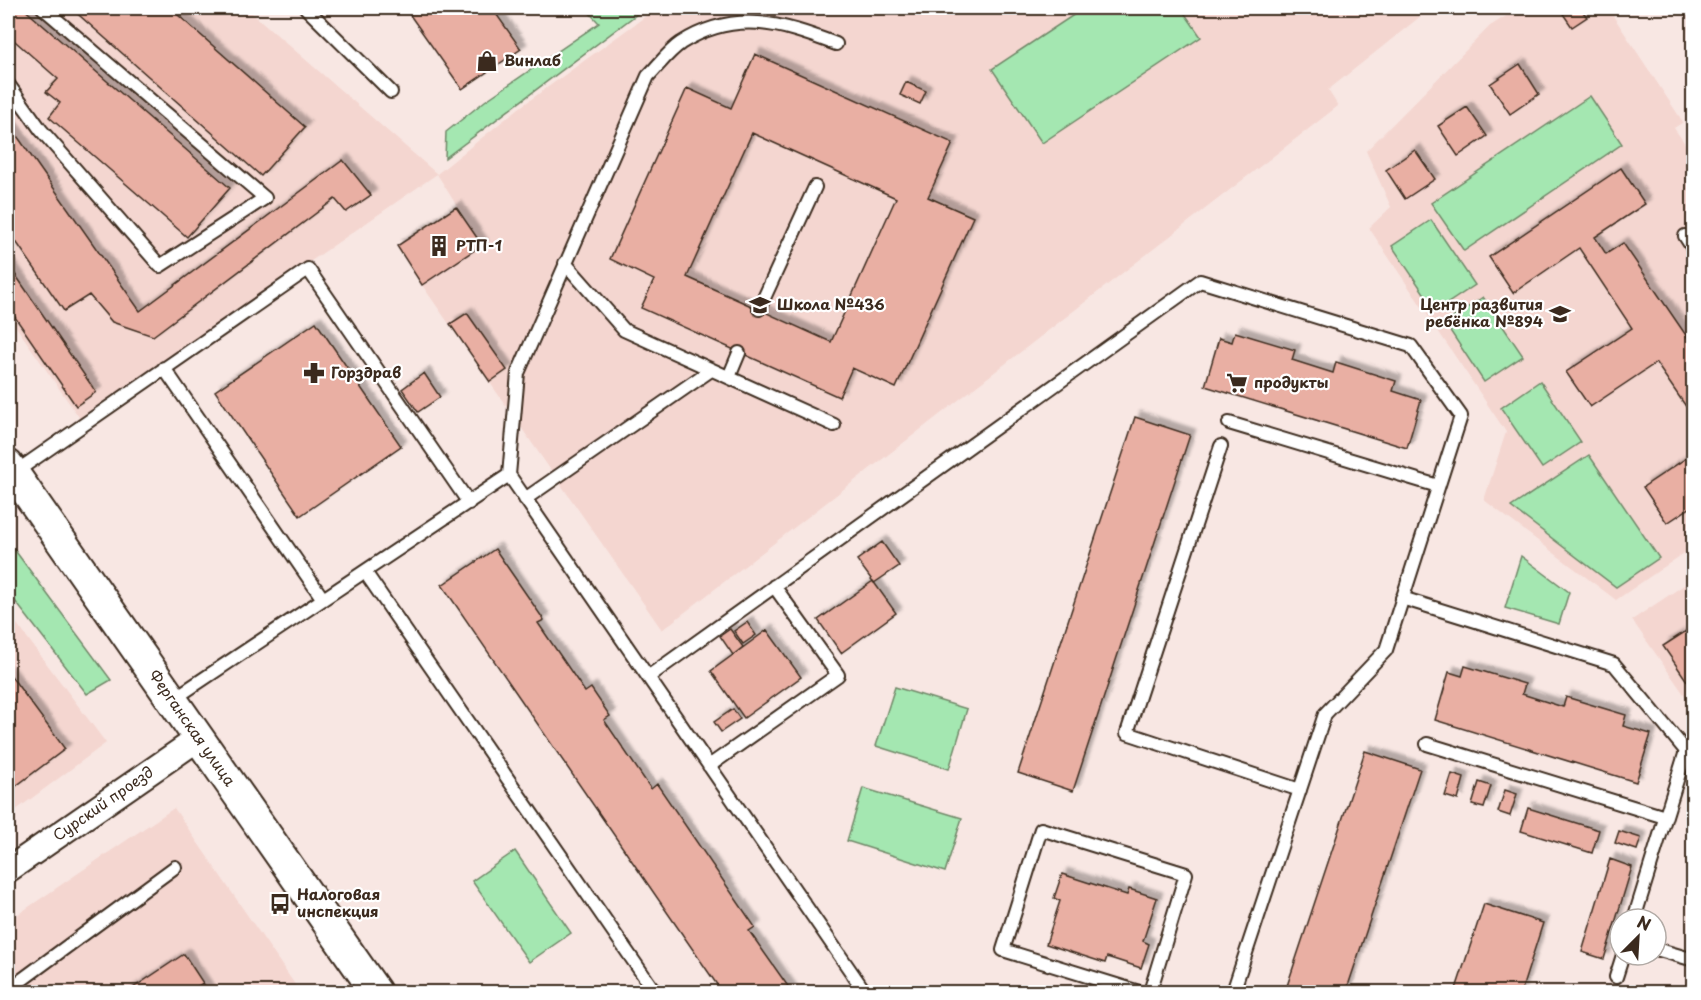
<svg xmlns="http://www.w3.org/2000/svg" width="1701" height="1000" font-family="'Playpen Sans',sans-serif">
	<style>
		.built { fill: #f4d6d0 }
		.green { fill: #a4e7b1; stroke: #708868; stroke-width: 1.5 }
		.building { fill: #e9afa3; stroke: #3b2a1e; stroke-width: 1.5; fill-rule: evenodd; filter: url(#shadow) }
		.lines { fill: none; stroke-linecap: round; stroke-linejoin: round }
		.service-casing { stroke: #3b2a1e; stroke-width: 16 }
		.minor-casing { stroke: #3b2a1e; stroke-width: 28 }
		.tertiary-casing { stroke: #3b2a1e; stroke-width: 34 }
		.service { stroke: #fff; stroke-width: 12 }
		.minor { stroke: #fff; stroke-width: 24 }
		.tertiary { stroke: #fff; stroke-width: 30 }
		.labels { text-anchor: middle; stroke-width: 4.5; stroke-linejoin: round; paint-order: stroke }
		.poi-label { font-size: 15px; font-weight: bold; fill: #3b2a1e; stroke: #fff; text-anchor: start }
		.street-label { font-size: 15px; fill: #3b2a1e; stroke: #fff }
	</style>
	<defs>
		<filter id="shadow"><feDropShadow dx="5.5" dy="-5.5" stdDeviation="1.5" flood-color="#0004"/></filter>
	</defs>
	<rect width="100%" height="100%" fill="#f8e7e3"/>
	<filter id="ink" filterUnits="userSpaceOnUse"><feTurbulence type="fractalNoise" baseFrequency=".0167" numOctaves="2"/><feDisplacementMap in="SourceGraphic" scale="12" xChannelSelector="R" yChannelSelector="G"/><feConvolveMatrix kernelMatrix="1 2 1 2 8 2 1 2 1" color-interpolation-filters="sRGB"/></filter>
	<g filter="url(#ink)">
		<path class="built" d="M8,8H246L437,174L519,108L657,8H1431L1328,90L1338,106L662,630L422,285L481,245L437,174L81,420L8,315Z
			M1519,8H1608L1683,122L1674,128L1693,155V547L1616,600L1484,500L1506,432L1369,228L1391,207L1366,151L1490,26Z
			M1693,579V707L1632,620Z
			M8,612L106,743L8,816Z
			M174,808L300,992H8V921Z"/>
		<path class="green" d="M585,8H645L445,158L446,132L485,101L599,23Z
			M1084,8H1181L1201,37L1042,143L992,69Z
			M1590,96L1622,144L1464,251L1431,203Z
			M1431,220L1475,285L1436,311L1392,246Z
			M1483,297L1523,356L1484,382L1445,323Z
			M1540,381L1581,442L1542,468L1501,408Z
			M1589,455L1659,558L1616,587L1511,507Z
			M8,541L111,680L87,694L8,592Z
			M1521,556L1569,592L1559,624L1505,608Z
			M895,687L967,709L949,769L876,746Z
			M863,788L962,818L945,872L847,841Z
			M515,851L571,933L529,962L472,881Z"/>
		<path class="building" d="M8,8H23L230,188L187,237L49,117L60,103L46,92L58,79L8,35Z
			M71,8H170L305,127L261,176Z
			M405,8H492L521,49L462,89Z
			M1559,8H1580L1587,17L1572,27Z
			M755,54L953,143L928,197L973,217L896,388L852,368L839,397L641,308L654,280L610,259L687,88L731,108ZM752,133L896,198L831,342L687,277Z
			M1520,64L1539,94L1510,114L1490,84Z
			M906,82L926,91L920,104L900,95Z
			M1467,107L1487,136L1458,156L1438,126Z
			M8,123L140,311L343,160L371,195L346,212L335,199L153,336L112,322L89,295L64,311L8,230Z
			M1415,150L1435,179L1405,199L1386,170Z
			M1621,168L1645,204L1595,237L1606,254L1623,243L1694,347V418L1656,363L1590,407L1566,372L1632,328L1579,248L1513,293L1489,257Z
			M456,207L482,245L422,285L397,246Z
			M8,264L96,392L76,406L8,307Z
			M467,313L507,370L490,382L450,324Z
			M316,322L401,446L300,516L215,391Z
			M1235,332L1295,350L1292,360L1333,373L1336,362L1396,381L1393,391L1421,400L1407,448L1205,386L1219,338L1232,342Z
			M424,373L440,397L418,412L402,389Z
			M1135,417L1190,435L1073,791L1018,773Z
			M1694,453V505L1667,523L1643,487Z
			M882,542L899,566L874,583L857,560Z
			M495,549L544,620L538,623L585,692L591,688L610,716L604,720L651,789L657,784L755,927L749,931L792,992H722L442,585Z
			M873,581L896,613L841,653L818,620Z
			M747,622L756,635L743,644L734,631Z
			M1694,626V681L1689,684L1663,646Z
			M730,629L743,647L733,655L720,636Z
			M767,630L801,677L744,718L711,671Z
			M1465,666L1525,684L1522,694L1563,707L1566,697L1626,715L1623,726L1651,734L1636,782L1435,720L1449,672L1462,676Z
			M8,672L65,749L8,792Z
			M733,709L740,719L721,732L714,722Z
			M1365,751L1420,769L1346,992H1285Z
			M1452,774L1464,778L1458,800L1445,796Z
			M1479,782L1491,786L1484,808L1472,805Z
			M1505,790L1517,794L1510,816L1498,812Z
			M1528,808L1599,830L1592,853L1521,831Z
			M1619,831L1641,838L1637,850L1615,843Z
			M1610,859L1632,867L1604,959L1582,952Z
			M1062,874L1127,895L1129,889L1157,898L1143,941L1149,944L1141,968L1107,957L1105,963L1046,944L1060,901L1054,898Z
			M1484,904L1543,923L1521,992H1455Z
			M184,954L203,983L189,992H127Z
			M203,983L209,992H189Z"/>
		<g class="lines">
			<defs>
				<path id="service" d="M306,8L391,92
					M8,84L41,130L160,266L265,198L43,8
					M1685,236L1694,250
					M565,263L624,330L834,425
					M759,309L815,187
					M164,368L323,599
					M729,377L739,353
					M1229,423L1438,486
					M1221,446L1127,733L1300,790
					M14,473L308,269L469,503
					M509,475L518,373L648,76C658,66 669,51 681,43C735,9 781,23 836,44
					M525,499L711,370
					M365,572L655,992
					M1402,598L1614,664L1686,751L1634,919
					M648,677L1200,281L1411,346L1461,416L1386,650L1325,714L1233,992
					M172,700L509,475L865,992
					M1427,744L1665,817
					M709,766L838,675L774,586
					M1656,949L1694,960
					M1616,977L1623,955
					M8,980L12,987L175,867
					M1139,992L1003,950L1041,829L1186,874L1150,992"/>
				<g id="minor">
					<path id="s1" d="M8,870L199,738"/>
				</g>
				<g id="tertiary">
					<path id="s2" d="M8,465L376,992"/>
				</g>
			</defs>
			<use href="#service" class="service-casing"/>
			<use href="#minor" class="minor-casing"/>
			<use href="#tertiary" class="tertiary-casing"/>
			<use href="#service" class="service"/>
			<use href="#minor" class="minor"/>
			<use href="#tertiary" class="tertiary"/>
		</g>
	</g>
	<defs>
		<symbol id="shop-bare" viewBox="-9 -9 18 18"><path d="M-5-2.5h2.3a2.7 3.5 0 0 1 5.4 0H5L5.5 6h-11ZM-1.5-2.5h3a1.5 2.3 0 0 0-3 0Z" fill="#3b2a1e" stroke="#fff" stroke-width="2.5" paint-order="stroke"/></symbol>
		<symbol id="building-bare" viewBox="-9 -9 18 18"><path d="M-4-6H4V6H1V3H-1V6H-4ZM-2.5-4.3h1.7v1.8h-1.7ZM.8-4.3h1.7v1.8H.8ZM-2.5-1h1.7V.8h-1.7ZM.8-1h1.7V.8H.8Z" fill="#3b2a1e" stroke="#fff" stroke-width="2.5" paint-order="stroke"/></symbol>
		<symbol id="school-bare" viewBox="-9 -9 18 18"><path d="M0-5L7-2L0 1L-7-2ZM-4 1L0 2.5L4 1V4Q0 6-4 4Z" fill="#3b2a1e" stroke="#fff" stroke-width="2.5" paint-order="stroke"/></symbol>
		<symbol id="pharmacy-bare" viewBox="-9 -9 18 18"><path d="M-2-6h4v4h4v4h-4v4h-4v-4h-4v-4h4Z" fill="#3b2a1e" stroke="#fff" stroke-width="2.5" paint-order="stroke"/></symbol>
		<symbol id="supermarket-bare" viewBox="-9 -9 18 18"><path d="M-6-5.5h2.5l.6 2H6L4.5 2H-2.5L-4.4-4H-6ZM-1.5 3.2a1.3 1.3 0 1 0 .1 0ZM3 3.2a1.3 1.3 0 1 0 .1 0Z" fill="#3b2a1e" stroke="#fff" stroke-width="2.5" paint-order="stroke"/></symbol>
		<symbol id="bus-bare" viewBox="-9 -9 18 18"><path d="M-5-6H5V4H4V6H2V4H-2V6H-4V4H-5ZM-3.5-4V0h7V-4ZM-3.5 1.2v1.5H-2V1.2ZM2 1.2v1.5H3.5V1.2Z" fill="#3b2a1e" stroke="#fff" stroke-width="2.5" paint-order="stroke"/></symbol>
	</defs>
	<g fill-rule="evenodd">
		<use href="#shop-bare" x="472" y="46" width="30" height="30"/>
		<use href="#building-bare" x="424" y="231" width="30" height="30"/>
		<use href="#school-bare" x="745" y="290" width="30" height="30"/>
		<use href="#school-bare" x="1545" y="299" width="30" height="30"/>
		<use href="#pharmacy-bare" x="299" y="358" width="30" height="30"/>
		<use href="#supermarket-bare" x="1222" y="368" width="30" height="30"/>
		<use href="#bus-bare" x="265" y="889" width="30" height="30"/>
	</g>
	<g class="labels">
		<g class="poi-label">
			<text x="504" y="66">Винлаб</text>
			<text x="456" y="251">РТП-1</text>
			<text x="777" y="310">Школа №436</text>
			<text x="1543" y="310" text-anchor="end">Центр развития<tspan x="1543" dy="17">ребёнка №894</tspan></text>
			<text x="331" y="378">Горздрав</text>
			<text x="1254" y="388">продукты</text>
			<text x="297" y="900">Налоговая<tspan x="297" dy="17">инспекция</tspan></text>
		</g>
		<g class="street-label">
			<text dy="5" stroke="none"><textPath href="#s2" startOffset="321">Ферганская улица</textPath></text>
			<text dy="5" stroke="none"><textPath href="#s1" startOffset="116">Сурский проезд</textPath></text>
		</g>
	</g>
	<rect width="1701" height="1000" fill="none" stroke="#fff" stroke-width="30"/>
	<rect x="15" y="15" width="1671" height="970" fill="none" stroke="#3b2a1e" stroke-width="2" filter="url(#ink)"/>
	<g transform="translate(1638 937) rotate(24)"><circle r="28" fill="#ffffff" stroke="#b1aaa5" stroke-width="1.5"/>
	<path d="M0-4.5L10 22L0 15L-10 22Z" fill="#3b2a1e"/>
	<text y="-9" font-size="16" font-weight="bold" text-anchor="middle" fill="#3b2a1e">N</text>
	</g>
</svg>
